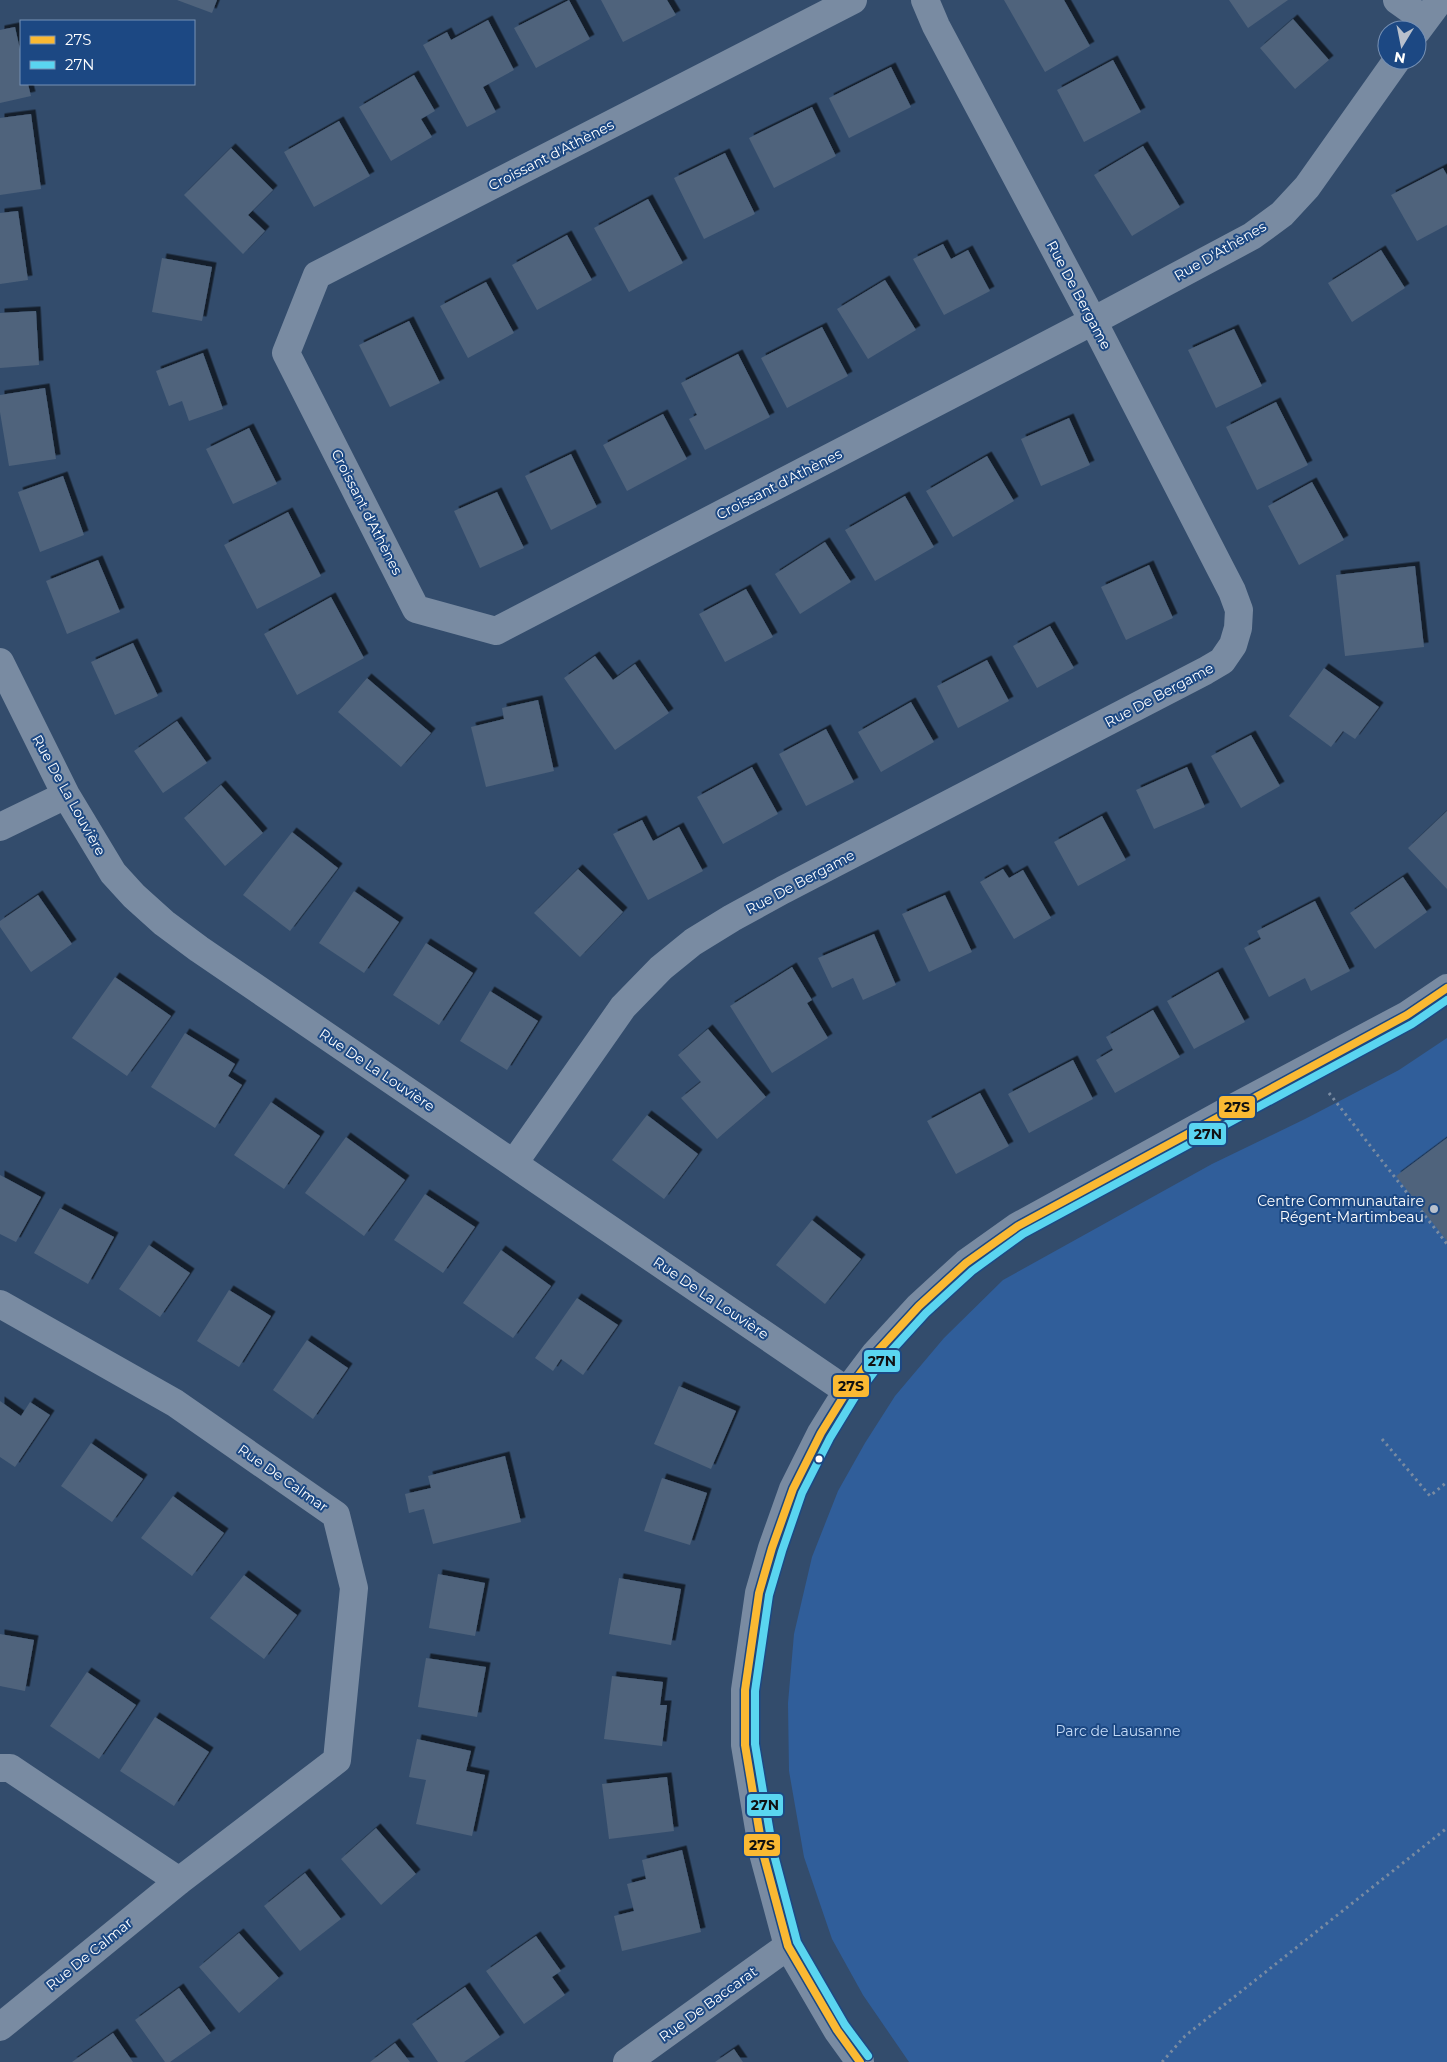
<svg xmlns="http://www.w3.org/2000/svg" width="1447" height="2062" font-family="Montserrat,sans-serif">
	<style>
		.green { fill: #305e9a }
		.building { fill: #4f637c; filter: url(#shadow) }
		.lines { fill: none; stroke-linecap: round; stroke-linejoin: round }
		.path { stroke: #798ba2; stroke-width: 3; stroke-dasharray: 2.5 4; stroke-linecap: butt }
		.street { stroke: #798ba2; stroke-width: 28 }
		.bus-1-casing { stroke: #1c4883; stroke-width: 11 }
		.bus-2-casing { stroke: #1c4883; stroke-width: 11 }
		.bus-1 { stroke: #fab933; stroke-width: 8 }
		.bus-2 { stroke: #5ad5f0; stroke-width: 8 }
		.poi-dot { fill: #b8c0cc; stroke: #1c4883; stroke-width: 2 }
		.bus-dot { fill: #fff; stroke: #1c4883; stroke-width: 2 }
		.labels { text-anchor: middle; stroke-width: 4; stroke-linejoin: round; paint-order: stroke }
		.street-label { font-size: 14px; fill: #fff; stroke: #1c4883 }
		.poi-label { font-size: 14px; fill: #fff; stroke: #1c4883; text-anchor: end }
		.park-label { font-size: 14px; fill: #c6dcf8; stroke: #1c4883 }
		.line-badge { stroke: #1c4883; stroke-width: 2 }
		.pale-badge-label { font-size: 14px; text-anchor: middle; font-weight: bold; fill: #111 }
	</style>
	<defs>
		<filter id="shadow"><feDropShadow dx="4.5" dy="-4.5" stdDeviation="0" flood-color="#0009"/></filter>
	</defs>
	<rect width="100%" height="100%" fill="#334c6c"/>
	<path class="green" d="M1447,1038V2062H909L863,1995L832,1939L804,1857L789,1771L788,1703L794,1634L812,1557L838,1491L865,1443L895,1396L944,1338L1003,1280L1212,1164L1305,1119L1399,1070Z"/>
	<path class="building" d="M177,0H217L212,13Z
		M569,0L590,39L536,68L514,28Z
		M601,0H667L676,15L623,42Z
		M1004,0H1064L1090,46L1045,72Z
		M1229,0H1288L1248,28Z
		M1293,19L1329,60L1295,89L1260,48Z
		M488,20L514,70L483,87L496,112L467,127L423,45L447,32L451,40Z
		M15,27L21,54V84H28L31,96L0,103V30Z
		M1113,60L1141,112L1084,142L1057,90Z
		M891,67L911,107L849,138L829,98Z
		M414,75L435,111L421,119L432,137L391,161L359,107Z
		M812,107L836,156L774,188L749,138Z
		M31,114L41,189L0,195V118Z
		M339,121L370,176L314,207L284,152Z
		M1143,146L1180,207L1132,236L1094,175Z
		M231,148L273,190L248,215L265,231L243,254L184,195Z
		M725,153L755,214L704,239L674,178Z
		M1443,168L1447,175V225L1417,241L1391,195Z
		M648,199L683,263L629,292L594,228Z
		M18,211L28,280L0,284V213Z
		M567,235L592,280L537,310L512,265Z
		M943,244L951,259L968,250L990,291L944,315L913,259Z
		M1381,250L1405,288L1352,322L1328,283Z
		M162,258L212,267L202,321L152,312Z
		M885,280L916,330L868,359L837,309Z
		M486,282L514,333L468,358L440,306Z
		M36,311L39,365L0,368V313Z
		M409,321L440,383L390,407L359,345Z
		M822,327L848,376L787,408L761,358Z
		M1234,329L1262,386L1216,408L1188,350Z
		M203,353L223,409L189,421L182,401L169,406L156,371Z
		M738,354L770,417L705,450L689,419L697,415L681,383Z
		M45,388L56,459L9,466L0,412V395Z
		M1276,402L1308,465L1257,490L1226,427Z
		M663,414L687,459L627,491L603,445Z
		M1069,418L1090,465L1041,486L1021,439Z
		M249,428L277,484L233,504L206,449Z
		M571,454L597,507L551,530L525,476Z
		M987,456L1014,501L953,537L926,491Z
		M63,476L84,535L40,552L18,492Z
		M1312,482L1344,540L1299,565L1268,506Z
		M497,492L524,548L480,568L454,511Z
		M905,496L934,547L875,581L845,530Z
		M288,512L321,576L257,609L224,545Z
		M825,542L851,582L800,614L775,574Z
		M98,560L120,612L67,634L46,581Z
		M1149,565L1173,618L1126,640L1101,587Z
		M1415,566L1424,647L1345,656L1336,575Z
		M746,589L773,637L725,662L699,614Z
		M331,597L364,658L297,695L264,634Z
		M1050,626L1074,668L1037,688L1013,646Z
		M133,643L158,696L115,715L91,662Z
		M595,656L613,680L635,664L669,713L615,750L564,678Z
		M987,660L1009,701L958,728L937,686Z
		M1324,668L1379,707L1355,739L1343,731L1331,747L1289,716Z
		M367,678L431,733L401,767L338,712Z
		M538,700L554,771L486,787L471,727L504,719L502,708Z
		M911,702L934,742L881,772L858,732Z
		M177,721L207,763L163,793L134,751Z
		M826,729L854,782L806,806L779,754Z
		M1251,735L1280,786L1241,808L1211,756Z
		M752,767L778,814L723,844L697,797Z
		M1187,767L1205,807L1154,829L1136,790Z
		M221,785L263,833L225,866L184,818Z
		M1447,811V889L1408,848Z
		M1102,816L1126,860L1078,886L1054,842Z
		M642,820L653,841L679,827L703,871L648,900L613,834Z
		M292,832L338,868L290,931L243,895Z
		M578,869L623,912L580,957L534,913Z
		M1003,869L1009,878L1023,870L1051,918L1014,939L980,882Z
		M1403,877L1427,912L1375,949L1350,913Z
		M354,891L399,922L364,973L319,943Z
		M38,895L72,944L31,972L0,927V921Z
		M945,895L972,952L929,972L902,914Z
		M1315,901L1350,971L1311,991L1305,978L1269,997L1244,948L1261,939L1257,931Z
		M874,934L896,985L863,1000L853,978L832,988L818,958Z
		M426,943L473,973L439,1025L393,995Z
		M792,967L812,1000L807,1003L828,1038L772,1073L730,1006Z
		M1218,972L1245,1022L1194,1049L1167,1001Z
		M115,977L171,1016L127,1076L72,1038Z
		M490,991L538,1021L507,1070L460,1041Z
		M1153,1010L1180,1057L1115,1093L1096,1060L1113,1050L1106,1037Z
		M708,1029L766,1097L717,1139L681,1098L701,1082L678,1055Z
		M185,1033L235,1064L228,1076L242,1085L215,1128L151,1087Z
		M1073,1060L1093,1099L1029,1133L1008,1094Z
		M980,1093L1009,1146L956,1174L927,1121Z
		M271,1102L320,1136L284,1189L234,1155Z
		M647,1115L698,1154L664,1199L612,1160Z
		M346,1137L405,1180L364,1236L305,1193Z
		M1447,1138V1241L1396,1176Z
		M0,1175L41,1197L16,1242L0,1234Z
		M425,1194L475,1227L443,1273L394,1240Z
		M60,1208L114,1237L88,1284L34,1253Z
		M812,1220L861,1259L825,1304L776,1265Z
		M149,1245L190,1273L160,1317L119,1289Z
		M501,1250L551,1286L513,1338L463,1303Z
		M229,1290L271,1316L239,1367L197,1341Z
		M577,1298L618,1325L583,1375L561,1359L553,1371L535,1358Z
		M307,1340L348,1368L313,1419L273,1390Z
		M679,1386L736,1411L711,1469L654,1444Z
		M0,1401L21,1416L30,1402L50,1415L15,1467L0,1457Z
		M91,1443L143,1479L112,1522L61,1486Z
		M505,1456L521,1522L433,1544L424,1509L409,1513L405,1494L431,1488L428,1476Z
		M662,1478L707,1493L690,1545L644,1531Z
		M173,1496L224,1533L192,1576L141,1538Z
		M438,1574L485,1583L475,1636L429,1628Z
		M244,1575L297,1615L264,1659L210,1618Z
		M619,1578L681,1589L671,1645L609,1634Z
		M0,1634L34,1640L25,1691L0,1686Z
		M426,1658L486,1667L477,1717L418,1707Z
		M87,1672L136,1705L99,1759L50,1726Z
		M612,1676L663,1682L660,1705H667L662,1746L604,1739Z
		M155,1717L209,1752L174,1806L120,1771Z
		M417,1739L471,1751L466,1771L485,1775L472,1836L416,1824L426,1780L409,1777Z
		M667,1777L674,1831L609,1839L602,1784Z
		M376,1828L416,1874L381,1905L341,1859Z
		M682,1850L701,1932L622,1951L614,1916L634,1911L627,1884L646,1879L642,1860Z
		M305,1873L341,1919L300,1951L264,1906Z
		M239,1933L279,1978L239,2013L199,1967Z
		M536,1936L561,1971L552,1977L565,1995L524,2024L486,1971Z
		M465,1987L500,2037L464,2062H438L412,2024Z
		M179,1988L211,2033L170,2062H165L135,2020Z
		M113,2033L133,2062H72Z
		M395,2043L410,2062H370Z
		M734,2049L743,2062H715Z"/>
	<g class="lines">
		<path class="path" d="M1329,1093L1447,1244
			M1382,1439L1430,1496L1447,1482
			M1162,2062L1185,2036L1447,1828"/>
		<path class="street" d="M853,0L317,275L286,353L416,609L496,631L1093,321L1252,236L1282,214L1307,187L1397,60
			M1397,0L1425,20
			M1417,31L1440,0
			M0,662L66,795L113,873L134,896L164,923L199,949L847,1391
			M0,827L66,795
			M514,1163L623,1007L661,968L693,942L732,918L783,890L1205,671L1222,661L1233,645L1238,628L1239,610L1232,591L1093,321L936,26L925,0
			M0,1304L175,1403L336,1515L354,1588L337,1760L179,1881L0,2027
			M0,1768H10L179,1881
			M627,2062L788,1946
			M860,2062L837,2030L788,1946L763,1853L745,1745V1690L759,1593L772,1548L793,1489L821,1433L847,1391L875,1354L919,1306L966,1263L1018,1226L1231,1109L1407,1015L1447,988"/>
		<defs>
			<path id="bus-1" d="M860,2062L837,2030L788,1946L763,1853L745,1745V1690L759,1593L772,1548L793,1489L821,1433L847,1391L875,1354L919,1306L966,1263L1018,1226L1407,1015L1447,988"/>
			<path id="bus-2" d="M868,2056L845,2025L797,1942L773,1851L755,1744V1691L769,1595L782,1551L802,1493L830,1438L855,1397L883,1360L926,1313L972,1271L1023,1234L1412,1024L1447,1000"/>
		</defs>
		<use href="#bus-1" class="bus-1-casing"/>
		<use href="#bus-2" class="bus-2-casing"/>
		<use href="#bus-1" class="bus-1"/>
		<use href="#bus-2" class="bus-2"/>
	</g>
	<circle class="poi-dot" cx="1434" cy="1209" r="5"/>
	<circle class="bus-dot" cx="819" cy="1459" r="4.5"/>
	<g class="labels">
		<g class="street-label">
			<text transform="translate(551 155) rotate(-27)" y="5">Croissant d'Athènes</text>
			<text transform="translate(1220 251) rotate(-30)" y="5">Rue D'Athènes</text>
			<text transform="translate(1079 295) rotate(62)" y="5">Rue De Bergame</text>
			<text transform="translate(779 484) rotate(-27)" y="5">Croissant d'Athènes</text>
			<text transform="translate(367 512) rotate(63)" y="5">Croissant d'Athènes</text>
			<text transform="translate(1159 695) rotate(-28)" y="5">Rue De Bergame</text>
			<text transform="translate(69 795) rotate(61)" y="5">Rue De La Louvière</text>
			<text transform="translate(800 882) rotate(-28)" y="5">Rue De Bergame</text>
			<text transform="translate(377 1070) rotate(34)" y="5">Rue De La Louvière</text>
			<text transform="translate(711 1298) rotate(34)" y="5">Rue De La Louvière</text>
			<text transform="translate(283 1478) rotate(35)" y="5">Rue De Calmar</text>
			<text transform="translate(89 1954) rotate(-39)" y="5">Rue De Calmar</text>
			<text transform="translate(708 2004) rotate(-36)" y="5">Rue De Baccarat</text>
		</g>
		<g class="poi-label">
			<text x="1424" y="1206">Centre Communautaire<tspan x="1424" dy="16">Régent-Martimbeau</tspan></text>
		</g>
		<g class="park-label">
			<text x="1118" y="1736">Parc de Lausanne</text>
		</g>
	</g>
	<g class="line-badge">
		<rect x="1218" y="1095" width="38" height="24" rx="5" fill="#fab933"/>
		<rect x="1188" y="1122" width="39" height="24" rx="5" fill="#5ad5f0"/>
		<rect x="863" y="1349" width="38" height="24" rx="5" fill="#5ad5f0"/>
		<rect x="832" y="1374" width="38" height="24" rx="5" fill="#fab933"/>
		<rect x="746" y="1793" width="38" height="24" rx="5" fill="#5ad5f0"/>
		<rect x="743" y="1833" width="38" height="24" rx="5" fill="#fab933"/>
	</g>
	<g class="pale-badge-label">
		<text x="1237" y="1112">27S</text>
		<text x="1208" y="1139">27N</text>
		<text x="882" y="1366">27N</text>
		<text x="851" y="1391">27S</text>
		<text x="765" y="1810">27N</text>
		<text x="762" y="1850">27S</text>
	</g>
	<rect x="20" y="20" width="175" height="65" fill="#1c4883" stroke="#7791b5"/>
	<rect x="30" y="36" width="25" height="8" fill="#fab933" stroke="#7791b5"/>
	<text x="65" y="45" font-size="15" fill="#ffffff">27S</text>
	<rect x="30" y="61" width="25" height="8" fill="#5ad5f0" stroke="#7791b5"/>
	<text x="65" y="70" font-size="15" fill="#ffffff">27N</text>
	<g transform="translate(1402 45) rotate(190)"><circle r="24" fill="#1c4883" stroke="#7791b5"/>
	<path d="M0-4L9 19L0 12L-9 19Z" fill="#b8c0cc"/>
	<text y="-8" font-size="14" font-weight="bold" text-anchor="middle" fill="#ffffff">N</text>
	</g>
</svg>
